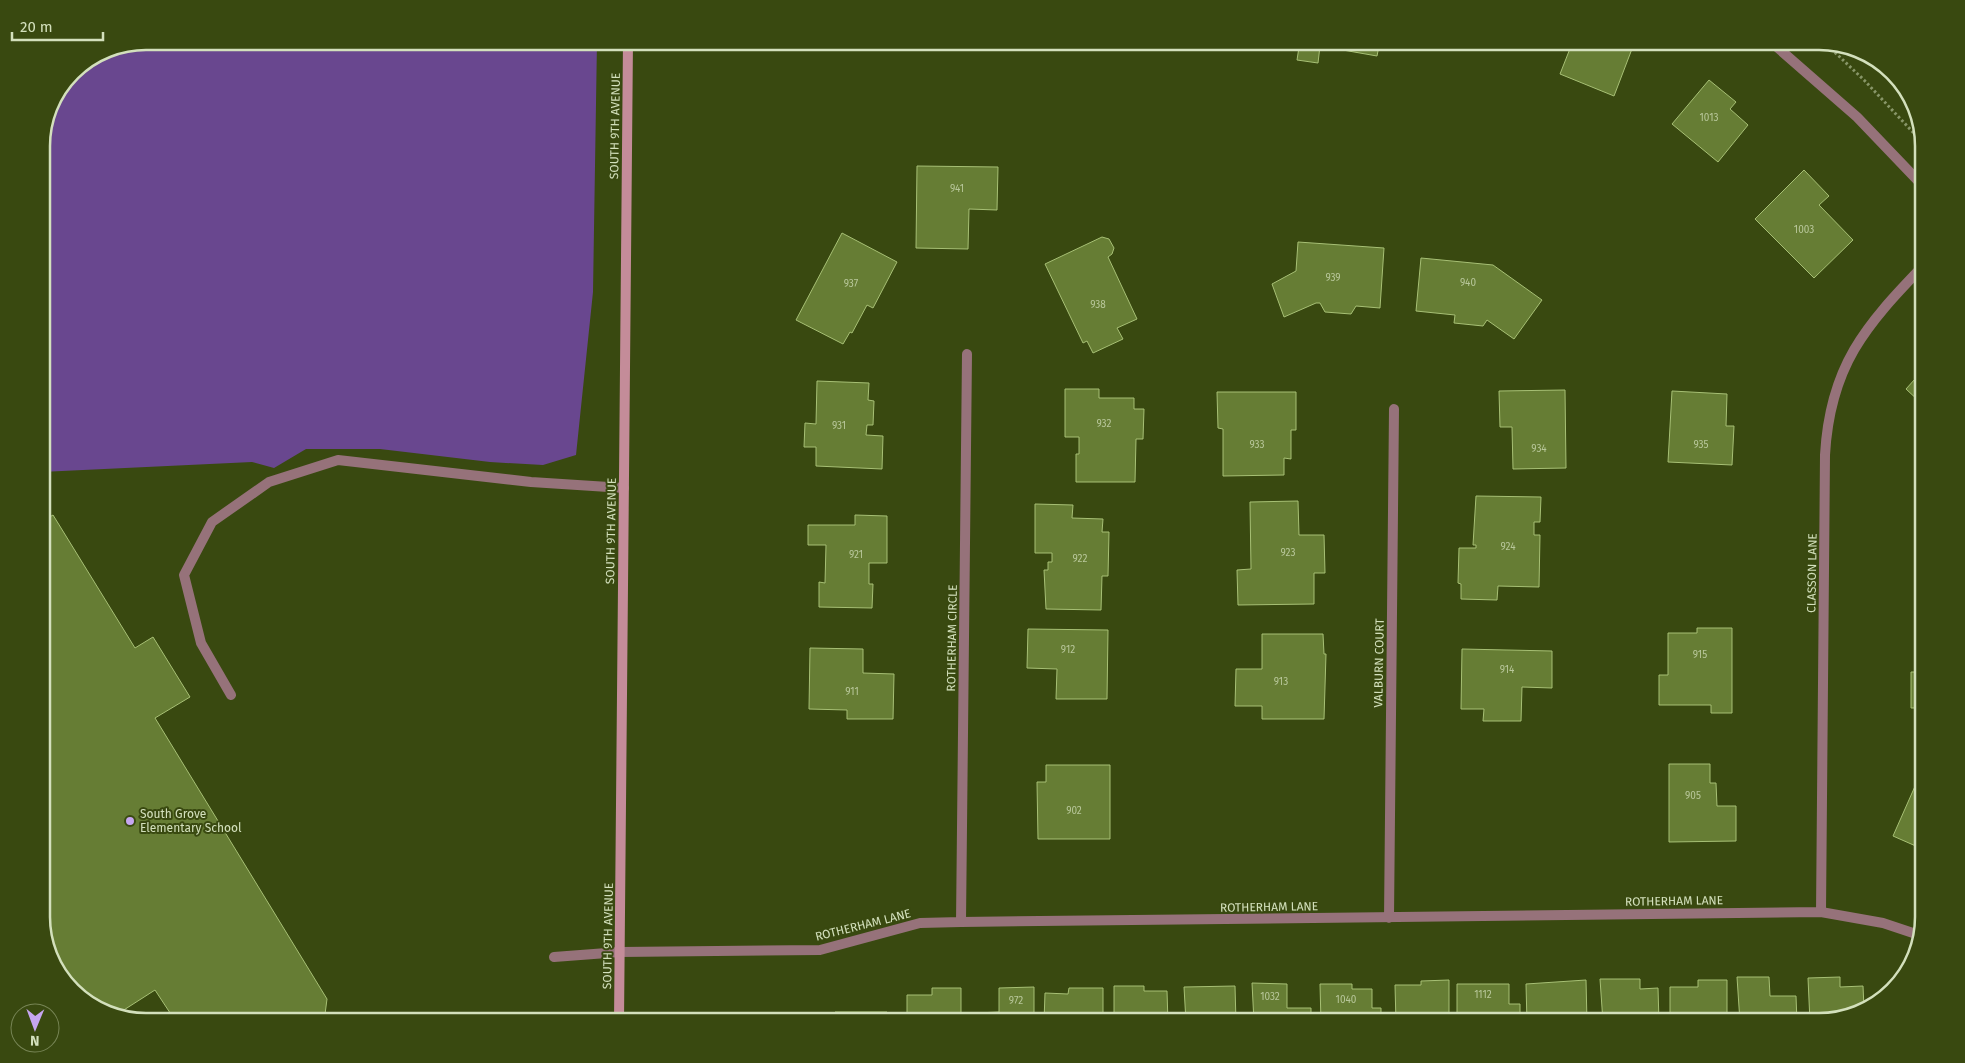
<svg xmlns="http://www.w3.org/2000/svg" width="1965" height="1063" font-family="'Fira Sans',sans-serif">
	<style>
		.green { fill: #69478f }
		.building { fill: #667d34; stroke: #a7c075 }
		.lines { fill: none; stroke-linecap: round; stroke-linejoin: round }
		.path { stroke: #889668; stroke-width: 3; stroke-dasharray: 2.5 2.5; stroke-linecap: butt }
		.lane { stroke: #96727a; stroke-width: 10 }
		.street { stroke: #96727a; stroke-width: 10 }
		.secondary { stroke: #c48c99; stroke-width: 10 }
		.poi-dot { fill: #c6a6f0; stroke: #394910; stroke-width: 2 }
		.labels { text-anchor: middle; stroke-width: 4; stroke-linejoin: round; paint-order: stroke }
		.number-label { font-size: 10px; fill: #b8c79a }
		.street-label { font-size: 12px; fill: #d3e0bc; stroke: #394910 }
		.poi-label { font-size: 12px; fill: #d3e0bc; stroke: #394910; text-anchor: start }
		.rim { fill: none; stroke: #d3e0bc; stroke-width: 2.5 }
	</style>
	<rect width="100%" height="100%" fill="#394910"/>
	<path class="green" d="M146,41H597L593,292L576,455L543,465L490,462L380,449H306L274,468L252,462L41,472V140L49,106L72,72L106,49Z"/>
	<path class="building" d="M1300,41H1380L1377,56L1320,46L1318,63L1297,60Z
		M1421,41H1461L1460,49L1421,44Z
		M1573,41H1635L1614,96L1560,74Z
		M1709,80L1736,102L1730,109L1748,125L1718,162L1672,124Z
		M917,166L998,167L997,210L969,209L968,249L916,248Z
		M1804,170L1829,196L1819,205L1853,240L1814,278L1755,219Z
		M842,233L897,262L873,308L867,305L852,333L850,332L843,344L796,320Z
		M1102,237L1109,239L1114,248L1112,254L1108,257L1137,319L1117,328L1123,339L1093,353L1087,341L1083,343L1045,264Z
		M1298,242L1384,248L1380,308L1356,306L1351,314L1325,312L1320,303H1316L1284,317L1272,284L1296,271Z
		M1421,258L1493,265L1542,300L1514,339L1487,320L1483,326L1454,323L1455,315L1416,311Z
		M1924,369V397L1920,402L1906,389Z
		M817,381L869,383L868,400L874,401L873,425H867L866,435L883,436L882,469L816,466V447H804L805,423L816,424Z
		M1065,389H1099V398H1134V409H1144L1143,439H1136L1135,482H1076V454H1079V437H1065Z
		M1565,390L1566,468L1513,469L1512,427H1500L1499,391Z
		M1672,391L1727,394L1726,426H1734L1732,465L1668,462Z
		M1217,392H1296V430H1291V459L1284,458V475L1223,476V429L1218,428Z
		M1476,496L1541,497L1540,522H1534V535H1540L1539,587L1498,586L1497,600L1461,599V584L1458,583L1459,548H1476V545H1473Z
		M1298,501L1299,535H1324L1325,573H1314V604L1238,605L1237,570L1251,569L1250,502Z
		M1035,504L1073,505L1072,518L1103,519L1102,532H1109L1108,576H1102L1101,610L1046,609L1044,570H1048V562H1052V553H1035Z
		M53,515L135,648L153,637L190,697L155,718L327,999L324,1022H176L155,990L116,1015L100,1011L59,975L41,924V522Z
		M855,515L887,516V563H869V584H873L872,608L819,607V582L825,583L826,545H808V525H855Z
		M1697,628H1732V713H1711V705H1659V675H1668V633H1697Z
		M1028,629L1108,630L1107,699H1056L1057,669L1027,668Z
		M1262,634H1323L1324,654H1326L1324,719H1262V706H1235L1236,669H1262Z
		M810,648L863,649V673L894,674L893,719H847V710L809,709Z
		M1462,649L1552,651V688L1522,687L1521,721H1483L1484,709H1461Z
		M1911,672H1924V711H1915V708H1911Z
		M1669,764H1710V783H1716L1717,806H1736V841L1669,842Z
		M1046,765H1110V839H1038L1037,782H1046Z
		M1916,784L1924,787V837L1918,847L1893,836Z
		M1737,977H1769L1770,996H1796L1797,1022H1740Z
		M1840,977V987L1863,986L1864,1008L1819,1022H1810L1808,978Z
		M1600,979H1640V989L1658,988L1659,1022H1603Z
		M1449,980V1022H1396L1395,985H1421V981Z
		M1586,980L1587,1022H1527L1526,984Z
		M1698,980H1727V1022H1670V987H1698Z
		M1252,983L1287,984V1008H1311V1022H1254Z
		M1320,984H1352V989H1372V1008H1381V1022H1321Z
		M1457,984H1509V1004H1520V1022H1457Z
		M1114,986H1144V991H1167L1168,1022H1114Z
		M1235,986L1236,1022H1186L1184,987Z
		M1034,987V1014L1031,1013V1022H976V1013L999,1012V988Z
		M932,988H961V1022H907V995H932Z
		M1069,988H1103V1022H1044L1045,993L1068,994Z
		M835,1012H887L888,1022H836Z
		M782,1020H817V1022H782Z"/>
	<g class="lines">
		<path class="path" d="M1824,42L1864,80L1924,144"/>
		<path class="lane" d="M231,695L201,643L184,575L212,522L269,482L338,460L531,482L624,488
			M554,957L620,952"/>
		<path class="street" d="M1770,41L1857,117L1924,187
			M1821,912L1825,455C1830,366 1865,326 1924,265
			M1389,918L1394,409
			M961,922L967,354
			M620,952L820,950L920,923L961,922L1821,912L1883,923L1919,935"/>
		<path class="secondary" d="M619,1022L628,41"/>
	</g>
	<circle class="poi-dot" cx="130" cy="821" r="5"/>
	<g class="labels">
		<g class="number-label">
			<text x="1709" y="121">1013</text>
			<text x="957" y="192">941</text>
			<text x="1804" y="233">1003</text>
			<text x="1333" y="281">939</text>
			<text x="1468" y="286">940</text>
			<text x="851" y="287">937</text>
			<text x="1098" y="308">938</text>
			<text x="1104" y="427">932</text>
			<text x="839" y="429">931</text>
			<text x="1257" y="448">933</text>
			<text x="1701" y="448">935</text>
			<text x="1539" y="452">934</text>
			<text x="1508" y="550">924</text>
			<text x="1288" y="556">923</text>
			<text x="856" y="558">921</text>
			<text x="1080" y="562">922</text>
			<text x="1068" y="653">912</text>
			<text x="1700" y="658">915</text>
			<text x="1507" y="673">914</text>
			<text x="1281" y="685">913</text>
			<text x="852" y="695">911</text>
			<text x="1693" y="799">905</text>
			<text x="1074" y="814">902</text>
			<text x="1483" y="998">1112</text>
			<text x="1270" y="1000">1032</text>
			<text x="1346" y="1003">1040</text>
			<text x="1016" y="1004">972</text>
		</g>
		<g class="street-label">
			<text transform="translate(615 126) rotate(-89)" y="4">SOUTH 9TH AVENUE</text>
			<text transform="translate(611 531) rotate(-89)" y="4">SOUTH 9TH AVENUE</text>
			<text transform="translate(1812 573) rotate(-89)" y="4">CLASSON LANE</text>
			<text transform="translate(952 638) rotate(-89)" y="4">ROTHERHAM CIRCLE</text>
			<text transform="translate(1379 663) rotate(-89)" y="4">VALBURN COURT</text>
			<text transform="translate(1674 901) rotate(-1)" y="4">ROTHERHAM LANE</text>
			<text transform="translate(1269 907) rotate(-1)" y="4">ROTHERHAM LANE</text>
			<text transform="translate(863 925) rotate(-14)" y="4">ROTHERHAM LANE</text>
			<text transform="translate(608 936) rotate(-89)" y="4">SOUTH 9TH AVENUE</text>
		</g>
		<g class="poi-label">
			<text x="140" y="818">South Grove<tspan x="140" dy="14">Elementary School</tspan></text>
		</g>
	</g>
	<path d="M0 0H1965V1063H0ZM146 50H1819A96 96 0 0 1 1915 146V917A96 96 0 0 1 1819 1013H146A96 96 0 0 1 50 917V146A96 96 0 0 1 146 50Z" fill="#394910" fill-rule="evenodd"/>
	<path class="rim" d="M146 50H1819A96 96 0 0 1 1915 146V917A96 96 0 0 1 1819 1013H146A96 96 0 0 1 50 917V146A96 96 0 0 1 146 50Z"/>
	<g transform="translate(35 1028) rotate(181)"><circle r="24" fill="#394910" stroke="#778555"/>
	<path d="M0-4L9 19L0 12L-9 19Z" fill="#c6a6f0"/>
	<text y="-8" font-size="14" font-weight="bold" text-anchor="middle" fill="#d3e0bc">N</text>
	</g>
	<path d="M12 32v8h91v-8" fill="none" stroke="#d3e0bc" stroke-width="2.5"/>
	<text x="20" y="32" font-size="15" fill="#d3e0bc" stroke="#394910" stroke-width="4" paint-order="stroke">20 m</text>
</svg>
